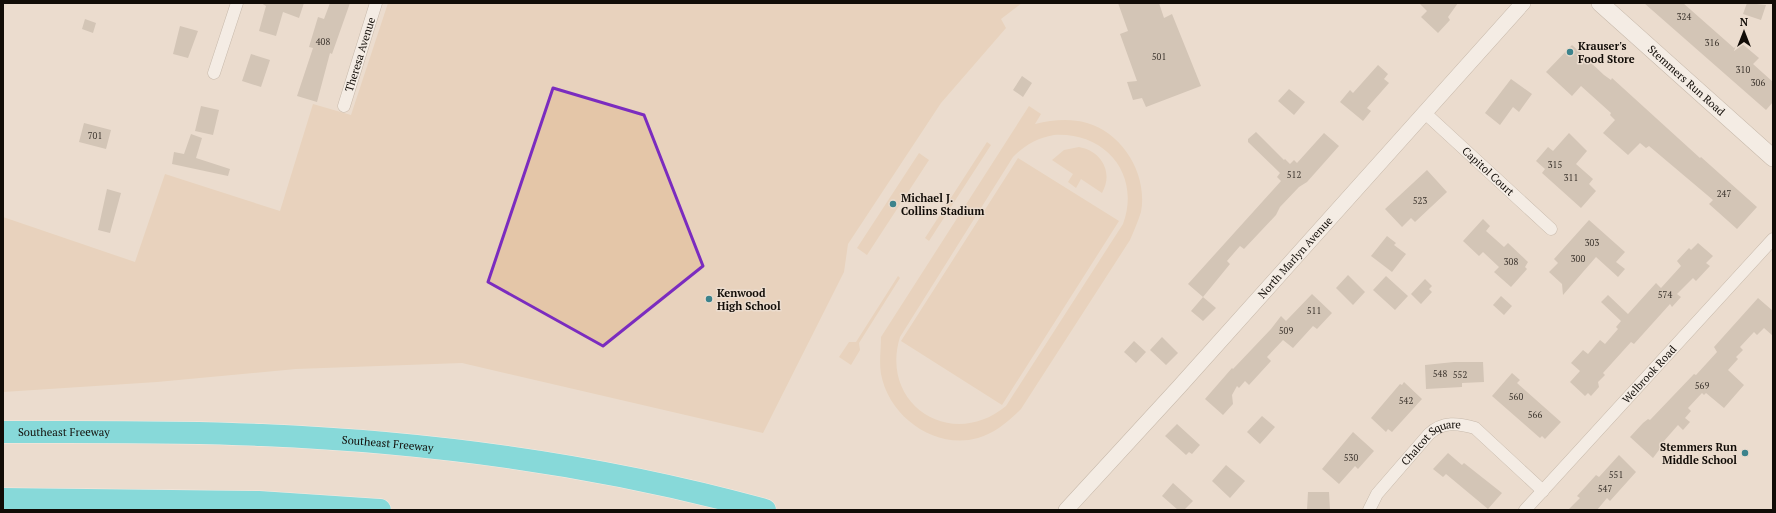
<svg xmlns="http://www.w3.org/2000/svg" width="1776" height="513" font-family="'PT Serif',serif">
	<style>
		.green { fill: #e4c6a8; fill-rule: evenodd }
		.building { fill: #b6a89a }
		.lines { fill: none; stroke-linecap: round; stroke-linejoin: round }
		.minor-casing { stroke: #9e9083; stroke-width: 13 }
		.tertiary-casing { stroke: #9e9083; stroke-width: 16 }
		.secondary-casing { stroke: #9e9083; stroke-width: 18 }
		.motorway-casing { stroke: #fff; stroke-width: 23 }
		.minor { stroke: #fff; stroke-width: 12 }
		.tertiary { stroke: #fff; stroke-width: 15 }
		.secondary { stroke: #fff; stroke-width: 17 }
		.motorway { stroke: #0fd4e7; stroke-width: 22 }
		.marked { fill: none; stroke: #7b2cbf; stroke-width: 3; stroke-linejoin: round }
		.poi-dot { fill: #3c838c; stroke: #ebdcce; stroke-width: 1.5 }
		.labels { text-anchor: middle; stroke-width: 3; stroke-linejoin: round; paint-order: stroke }
		.number-label { font-size: 9px; fill: #3a332c }
		.poi-label { font-size: 11px; font-weight: bold; fill: #110c07; stroke: #ebdcce; text-anchor: start }
		.street-label { font-size: 11px; fill: #110c07; stroke: #ebdcce }
	</style>
	<rect width="100%" height="100%" fill="#ebdcce"/>
	<path class="green" d="M388,3H1022L1001,19L1006,28L941,103L848,244L844,272L763,433L462,363L296,369L157,382L3,392V217L135,262L165,174L280,211L313,104L351,115Z
		M1029,106L1041,114L1035,124C1053,120 1069,118 1087,123C1123,133 1148,175 1141,212C1138,221 1134,231 1130,240L1021,409C1009,421 995,433 978,438C935,450 889,417 881,374C879,362 881,349 881,337ZM1054,135C1106,132 1141,175 1123,224L1006,406C952,451 879,405 900,337L1013,157C1025,145 1037,138 1054,135Z
		M987,142L991,145L929,241L925,238Z
		M1079,147C1101,151 1114,172 1102,193L1081,179L1076,188L1068,182L1073,174L1052,160L1064,150Z
		M919,153L929,160L867,255L857,248Z
		M1018,158L1119,221L1002,405L901,341Z
		M898,276L900,278L859,343L860,350L851,365L839,357L849,342H856Z"/>
	<path class="building" d="M261,3H304L299,18L283,12L276,36L259,31L266,6Z
		M330,3H350L332,54L330,53L317,102L297,96L313,48L309,47L318,17L324,19Z
		M1118,3H1159L1164,18L1172,14L1201,86L1146,107L1142,98L1133,100L1127,82L1137,81L1120,34L1128,31Z
		M1419,3H1458L1448,17L1450,20L1438,33L1421,17L1427,11Z
		M1644,3H1683L1734,48L1740,42L1759,58L1753,64L1773,82V102L1766,110Z
		M1747,3L1766,5L1761,20L1743,14Z
		M85,19L96,23L93,33L82,29Z
		M180,26L198,31L188,58L173,54Z
		M1572,45L1604,75L1611,80L1612,78L1700,158L1701,157L1757,207L1737,229L1709,204L1713,200L1649,146L1646,148L1640,143L1628,155L1603,133L1615,120L1610,115L1611,113L1581,86L1572,96L1546,72Z
		M251,54L270,60L261,87L242,81Z
		M1378,65L1388,74L1384,79L1389,83L1367,108L1371,111L1363,121L1340,102L1350,90L1353,93Z
		M1022,76L1032,83L1023,97L1013,90Z
		M1511,79L1532,94L1519,112L1513,107L1500,125L1485,113Z
		M1289,89L1305,102L1294,115L1278,101Z
		M201,106L219,110L213,135L195,131Z
		M84,123L111,130L106,149L79,142Z
		M1256,132L1284,160L1285,159L1290,164L1294,160L1297,163L1324,133L1339,146L1307,182L1299,187L1280,207L1276,215L1244,249L1240,246L1227,261L1230,264L1203,297L1188,284L1281,181L1277,177L1280,173L1248,142V139Z
		M1569,133L1587,151L1576,164L1593,179L1589,184L1596,191L1581,208L1542,173L1545,169L1536,161L1548,147L1553,151Z
		M191,134L202,138L196,158L230,169L228,176L172,164L174,152L184,154Z
		M1427,170L1447,192L1415,222L1411,218L1402,227L1385,209Z
		M107,189L121,193L110,233L98,230Z
		M1483,219L1490,226L1486,231L1504,247L1508,243L1528,262L1525,267L1527,269L1511,287L1494,272L1499,267L1483,252L1479,256L1463,241Z
		M1589,220L1625,252L1616,262L1625,269L1618,277L1596,257L1563,295L1562,284L1549,272L1558,263L1554,259Z
		M1387,236L1396,243L1394,245L1406,254L1392,272L1371,256Z
		M1698,243L1713,256L1706,263L1710,266L1696,281L1693,278L1677,294L1681,297L1672,307L1670,304L1634,344L1631,342L1603,373L1605,375L1598,382L1599,387L1591,396L1588,393L1585,396L1570,382L1580,371L1571,363L1583,350L1588,354L1600,340L1605,344L1618,329L1616,327L1621,321L1601,302L1608,295L1628,314L1656,283L1661,288L1681,266L1677,261L1689,248L1691,250Z
		M1348,275L1365,292L1353,305L1336,288Z
		M1386,276L1408,296L1395,310L1373,290Z
		M1425,279L1432,286L1429,289L1432,292L1421,304L1411,294Z
		M1312,294L1332,313L1317,329L1313,326L1293,348L1283,340L1267,357L1271,361L1249,385L1245,381L1239,388L1237,386L1232,395L1233,404L1223,415L1205,399L1232,368L1233,369L1271,329L1281,316L1286,321Z
		M1501,296L1512,306L1504,315L1493,305Z
		M1203,297L1216,308L1203,321L1191,311Z
		M1758,298L1773,311V336L1764,328L1757,335L1754,332L1740,347L1743,350L1736,357L1738,359L1728,370L1744,385L1724,408L1706,393L1704,395L1702,393L1688,408L1691,411L1685,418L1690,422L1683,430L1678,425L1664,441L1665,442L1653,458L1630,437L1643,423L1648,419L1650,420L1694,374L1696,375L1717,352L1714,347Z
		M1162,337L1178,353L1166,365L1150,350Z
		M1134,341L1146,352L1136,363L1124,352Z
		M1454,362H1483L1484,382L1462,383V387L1426,389L1425,365Z
		M1512,373L1520,380L1517,383L1561,422L1545,439L1542,436L1540,438L1492,396Z
		M1404,382L1422,399L1392,432L1388,429L1386,432L1371,418L1400,384L1402,385Z
		M1262,416L1275,427L1260,444L1247,432Z
		M1177,424L1200,445L1192,454L1189,452L1186,455L1165,436Z
		M1353,432L1374,451L1358,469L1355,466L1339,484L1322,469Z
		M1448,453L1462,465L1464,463L1502,493L1488,509L1446,474L1443,477L1433,469Z
		M1619,455L1636,472L1610,501L1607,498L1597,510H1568L1580,498L1577,496L1596,475L1599,477Z
		M1226,465L1245,481L1230,498L1212,481Z
		M1173,483L1193,501L1184,510H1178L1162,496Z
		M1308,492H1329L1330,510H1307Z"/>
	<g class="lines">
		<defs>
			<g id="minor">
				<path d="M214,73L237,3"/>
				<path id="s1" d="M344,106L376,3"/>
				<path id="s2" d="M1425,113L1551,229"/>
				<path id="s3" d="M1369,510L1377,494L1429,434C1443,421 1458,423 1475,428L1543,491"/>
				<path id="s4" d="M1525,510L1773,239"/>
			</g>
			<g id="tertiary">
				<path id="s5" d="M1066,510L1179,387L1523,3"/>
			</g>
			<g id="secondary">
				<path id="s6" d="M1600,3L1773,158"/>
			</g>
			<g id="motorway">
				<path id="s7" d="M3,432C89,432 176,431 262,435C431,442 602,465 765,510"/>
				<path d="M3,499L259,502L380,510"/>
			</g>
		</defs>
		<use href="#minor" class="minor-casing"/>
		<use href="#tertiary" class="tertiary-casing"/>
		<use href="#secondary" class="secondary-casing"/>
		<use href="#motorway" class="motorway-casing"/>
		<use href="#minor" class="minor"/>
		<use href="#tertiary" class="tertiary"/>
		<use href="#secondary" class="secondary"/>
		<use href="#motorway" class="motorway"/>
	</g>
	<path d="M0 0H1776V513H0ZM553,88L644,115L703,266L603,346L488,282Z" fill="#ebdcce" fill-opacity=".55" fill-rule="evenodd"/>
	<path class="marked" d="M553,88L644,115L703,266L603,346L488,282Z"/>
	<g class="poi-dot">
		<circle cx="1570" cy="52" r="4"/>
		<circle cx="893" cy="204" r="4"/>
		<circle cx="709" cy="299" r="4"/>
		<circle cx="1745" cy="453" r="4"/>
	</g>
	<g class="labels">
		<g class="number-label">
			<text x="1684" y="20">324</text>
			<text x="323" y="45">408</text>
			<text x="1712" y="46">316</text>
			<text x="1159" y="60">501</text>
			<text x="1743" y="73">310</text>
			<text x="1758" y="86">306</text>
			<text x="95" y="139">701</text>
			<text x="1555" y="168">315</text>
			<text x="1294" y="178">512</text>
			<text x="1571" y="181">311</text>
			<text x="1724" y="197">247</text>
			<text x="1420" y="204">523</text>
			<text x="1592" y="246">303</text>
			<text x="1578" y="262">300</text>
			<text x="1511" y="265">308</text>
			<text x="1665" y="298">574</text>
			<text x="1314" y="314">511</text>
			<text x="1286" y="334">509</text>
			<text x="1440" y="377">548</text>
			<text x="1460" y="378">552</text>
			<text x="1702" y="389">569</text>
			<text x="1516" y="400">560</text>
			<text x="1406" y="404">542</text>
			<text x="1535" y="418">566</text>
			<text x="1351" y="461">530</text>
			<text x="1616" y="478">551</text>
			<text x="1605" y="492">547</text>
		</g>
		<g class="poi-label">
			<text x="1578" y="50">Krauser's<tspan x="1578" dy="13">Food Store</tspan></text>
			<text x="901" y="202">Michael J.<tspan x="901" dy="13">Collins Stadium</tspan></text>
			<text x="717" y="297">Kenwood<tspan x="717" dy="13">High School</tspan></text>
			<text x="1737" y="451" text-anchor="end">Stemmers Run<tspan x="1737" dy="13">Middle School</tspan></text>
		</g>
		<g class="street-label">
			<text dy="4" stroke="none"><textPath href="#s1" startOffset="54">Theresa Avenue</textPath></text>
			<text dy="4" stroke="none"><textPath href="#s6" startOffset="116">Stemmers Run Road</textPath></text>
			<text dy="4" stroke="none"><textPath href="#s2" startOffset="86">Capitol Court</textPath></text>
			<text dy="4" stroke="none"><textPath href="#s5" startOffset="341">North Marlyn Avenue</textPath></text>
			<text dy="4" stroke="none"><textPath href="#s4" startOffset="184">Welbrook Road</textPath></text>
			<text dy="4" stroke="none"><textPath href="#s7" startOffset="61">Southeast Freeway</textPath></text>
			<text dy="4" stroke="none"><textPath href="#s7" startOffset="385">Southeast Freeway</textPath></text>
			<text dy="4" stroke="none"><textPath href="#s3" startOffset="95">Chalcot Square</textPath></text>
		</g>
	</g>
	<rect width="1776" height="513" fill="none" stroke="#110c07" stroke-width="8"/>
	<g transform="translate(1744 32)" stroke="#ebdcce" stroke-width="3" paint-order="stroke">
	<path d="M0-3L7 15L0 10L-7 15Z" fill="#110c07"/>
	<text y="-6" font-size="11" font-weight="bold" text-anchor="middle" fill="#110c07">N</text>
	</g>
</svg>
